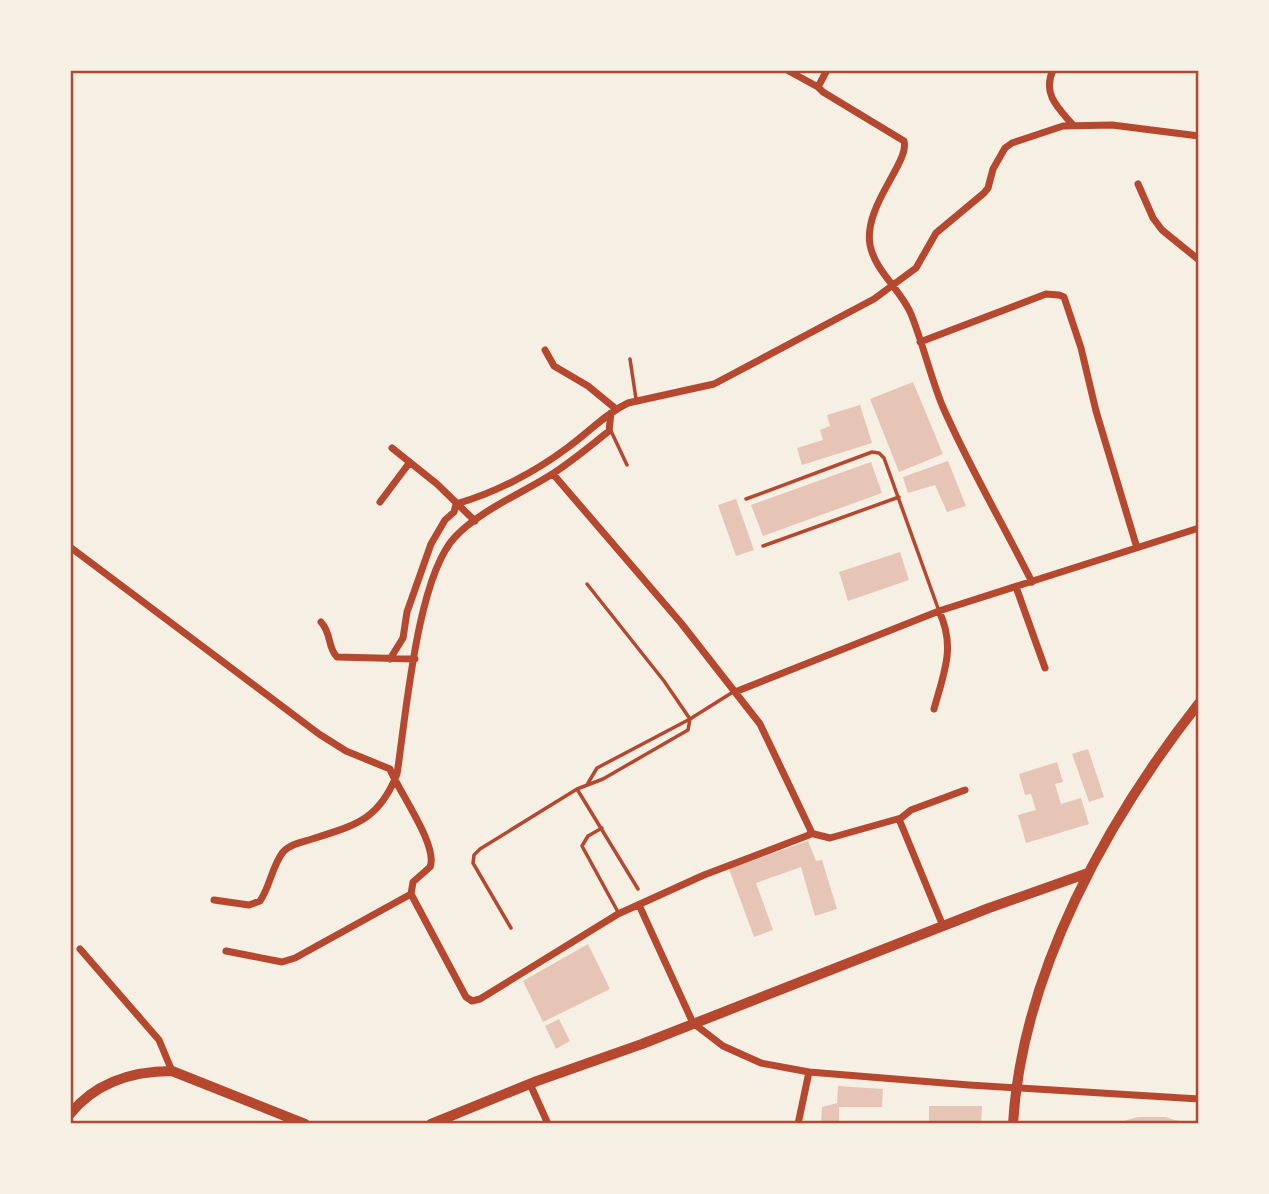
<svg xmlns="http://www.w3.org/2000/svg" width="1269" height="1194" font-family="'Roboto Condensed',sans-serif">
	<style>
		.building { fill: #e6c5b7 }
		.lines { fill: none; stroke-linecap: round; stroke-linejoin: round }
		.service { stroke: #b5482f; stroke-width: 3.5 }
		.minor { stroke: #b5482f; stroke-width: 7 }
		.tertiary { stroke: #b5482f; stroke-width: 10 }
		.neatline { fill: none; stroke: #b5482f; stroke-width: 2.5 }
	</style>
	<rect width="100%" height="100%" fill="#f6efe4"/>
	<path class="building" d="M913,382L943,454L899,472L870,399Z
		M860,405L872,443L802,465L797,448L823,440L820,430L830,426L827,415Z
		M948,461L966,506L947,512L935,485L908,493L903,477Z
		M871,462L882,493L763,536L751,505Z
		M736,499L754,550L736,556L718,505Z
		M900,552L909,580L848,601L839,572Z
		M1088,749L1104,797L1089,802L1072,754Z
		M1057,762L1063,782L1055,784L1061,804L1081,798L1089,824L1026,843L1018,815L1036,810L1031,794L1025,795L1019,774Z
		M808,841L816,861L822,860L837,909L815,916L801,867L756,883L773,930L754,937L729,869Z
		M588,944L610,989L543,1022L523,981Z
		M559,1019L570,1041L556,1049L545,1026Z
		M838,1086L883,1089L882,1107H839V1124H821L822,1107L837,1103Z
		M929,1106H982L981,1124H929Z
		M1138,1117H1165L1189,1124H1113Z"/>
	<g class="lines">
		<path class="service" d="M630,359L636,399
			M611,431L627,465
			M746,499L872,452L879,453L884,458L939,611
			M763,546L899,497
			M588,783L597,768L690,719L733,692
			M577,789L638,889
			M602,828L588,836L582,846L618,912
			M511,928L473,863L474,855L480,849L577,789L603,779L688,730L690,719L664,681L587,584"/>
		<path class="minor" d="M787,70L818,87
			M827,70L818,87L823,92L904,141C910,162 863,206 870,245C875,271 901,290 911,314C923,344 930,375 942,405C968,465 1003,524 1032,582
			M1053,70C1042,94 1058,108 1073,125
			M1138,184L1153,218L1162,230L1199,260
			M920,342L1046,294L1059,295L1064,297L1081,348L1096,411L1137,548
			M545,350L554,366L588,386L616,409
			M392,448L437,484L475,521
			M380,502L410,462
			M70,547L319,734L346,751L390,769C397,789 439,846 430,867L413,882L411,894L466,997L472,1001L480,999L618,914L704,875L809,835L811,831L760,724L681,623L553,474
			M1016,587L1045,668
			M321,622C332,634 327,647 337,657L415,659
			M390,659L403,638L407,612L431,544L445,520L454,512L456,504C495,493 535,472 567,448C588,433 605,414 628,403L714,384L874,299L916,268L936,233L984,193L988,188L993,169L1005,148L1012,143L1063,126L1112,125L1199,136
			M735,692L939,611L1199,528
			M934,709C944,672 956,647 939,611
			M899,819L943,926
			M810,833L830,838L901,818L911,810L965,790
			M214,900L249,905L260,901C270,887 272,866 283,852C290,844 302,842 312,839C356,825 379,820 397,774C406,716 417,577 455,537C478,512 520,494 549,476C570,463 590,446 609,431L611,413
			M639,905L693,1023L723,1046L761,1063L809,1072L969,1085L1199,1099
			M80,949L159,1040L172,1071
			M226,951L282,962L295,958L411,894
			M530,1084L548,1124
			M798,1124L809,1072"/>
		<path class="tertiary" d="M70,1114C96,1082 132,1071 172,1071L305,1124
			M431,1124L537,1081L642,1044L989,908L1088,873
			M1013,1124C1022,973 1107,820 1199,703"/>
	</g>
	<rect width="1269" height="1194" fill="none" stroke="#f6efe4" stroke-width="144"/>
	<rect x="72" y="72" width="1125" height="1050" class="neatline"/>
</svg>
